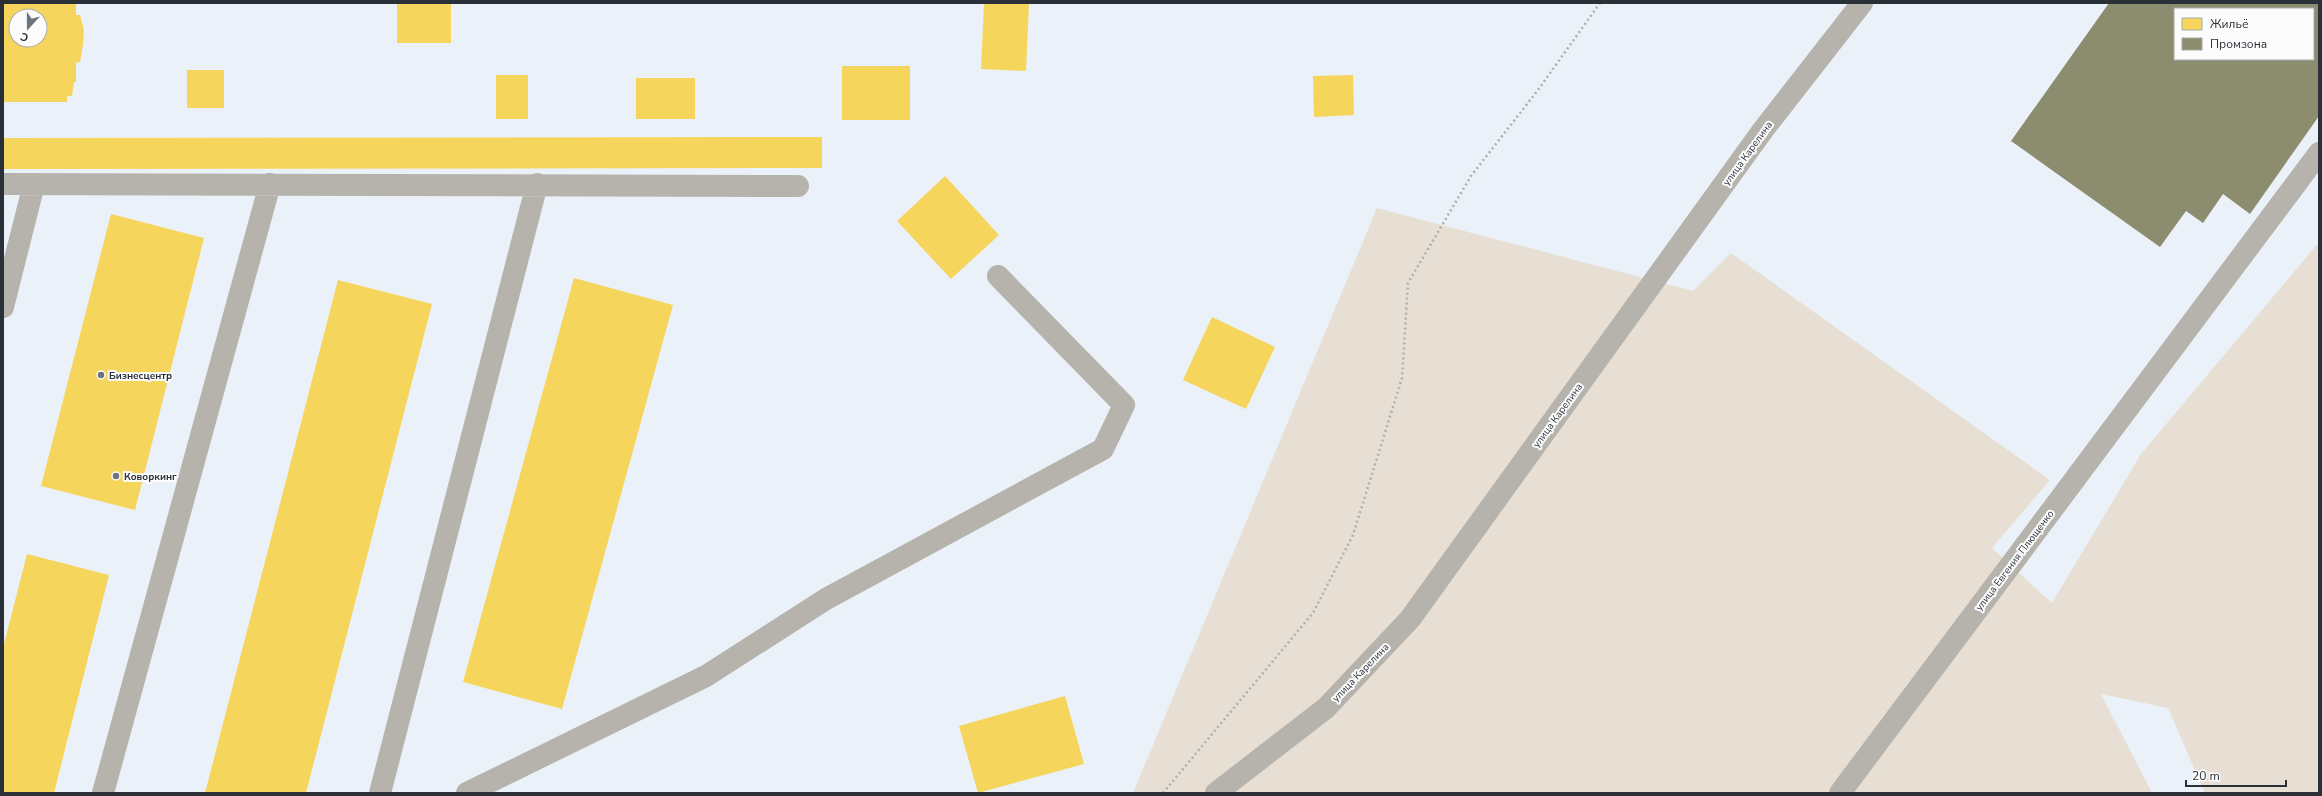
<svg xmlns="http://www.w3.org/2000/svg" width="2322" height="796" font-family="'Nunito Sans',sans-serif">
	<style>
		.green { fill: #e7dfd3 }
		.homes { fill: #f6d55c; fill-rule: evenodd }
		.industry { fill: #8c8c6e; fill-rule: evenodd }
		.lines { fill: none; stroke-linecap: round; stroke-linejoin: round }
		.path { stroke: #afafac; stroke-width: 2.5; stroke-dasharray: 2 3; stroke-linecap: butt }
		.minor { stroke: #b6b3ac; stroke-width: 22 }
		.poi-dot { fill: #6e747b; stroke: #fcfcfc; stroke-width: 1.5 }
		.labels { text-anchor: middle; stroke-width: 4; stroke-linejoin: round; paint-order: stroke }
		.street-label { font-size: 10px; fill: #2a3038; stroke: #fcfcfc }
		.poi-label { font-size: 10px; font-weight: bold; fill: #2a3038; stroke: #fcfcfc; text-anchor: start }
	</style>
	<rect width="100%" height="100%" fill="#ebf1f8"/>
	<path class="green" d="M1377,208L1693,291L1731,253L2050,480L1992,548L2052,603L2141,454L2319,242V793H2205L2168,708L2101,694L2152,793H1133Z"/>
	<path class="homes" d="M3,3H76V15H80L84,30L83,45L80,62L76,63V82H74L72,96H67V102H3ZM16,16H40V40H16Z
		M397,3H451V43H397Z
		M984,3H1029L1026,71L981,69Z
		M842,66H910V120H842Z
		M187,70H224V108H187Z
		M496,75H528V119H496Z
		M1353,75L1354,115L1314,117L1313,76Z
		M636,78H695V119H636Z
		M822,137V168L3,169V138Z
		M945,176L999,235L951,279L897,221Z
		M111,214L204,238L135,510L41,486Z
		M574,278L673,305L562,709L463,682Z
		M338,280L432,304L306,793H205Z
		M1212,317L1275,347L1246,409L1183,380Z
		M27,554L109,575L54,793H3V648Z
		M1065,696L1084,764L978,793L959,726Z"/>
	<path class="industry" d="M2109,3H2319V116L2250,214L2223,194L2203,223L2186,211L2160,247L2011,141ZM2175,9H2313V59H2175Z"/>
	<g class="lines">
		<path class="path" d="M1163,793L1313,613L1353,535L1402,378L1408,283L1471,176L1538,90L1600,3"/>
		<path class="minor" d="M3,184L798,186
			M3,307L34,184
			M103,793L270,184
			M380,793L537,184
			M467,793L706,676L826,599L1103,449L1124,405L998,276
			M1216,793L1326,708L1410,619L1763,130L1862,3
			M1840,793L2319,153"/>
	</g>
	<g class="poi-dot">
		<circle cx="101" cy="375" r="4"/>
		<circle cx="116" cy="476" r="4"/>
	</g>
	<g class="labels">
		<g class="street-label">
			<text transform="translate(1747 153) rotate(-54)" y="4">улица Карелина</text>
			<text transform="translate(1557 415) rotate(-54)" y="4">улица Карелина</text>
			<text transform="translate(2014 560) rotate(-53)" y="4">улица Евгения Плющенко</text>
			<text transform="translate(1360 672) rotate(-46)" y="4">улица Карелина</text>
		</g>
		<g class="poi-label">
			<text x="109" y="379">Бизнесцентр</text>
			<text x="124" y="480">Коворкинг</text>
		</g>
	</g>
	<rect width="2322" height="796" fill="none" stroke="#2a3038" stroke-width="8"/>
	<rect x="2174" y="8" width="140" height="52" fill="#fcfcfc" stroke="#a8aaae"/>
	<rect x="2182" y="18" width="20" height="12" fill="#f6d55c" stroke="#a8aaae"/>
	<text x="2210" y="28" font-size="12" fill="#2a3038">Жильё</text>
	<rect x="2182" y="38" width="20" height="12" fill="#8c8c6e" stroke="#a8aaae"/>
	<text x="2210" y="48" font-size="12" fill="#2a3038">Промзона</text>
	<g transform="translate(28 28) rotate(201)"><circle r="19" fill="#fcfcfc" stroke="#a8aaae"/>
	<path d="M0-3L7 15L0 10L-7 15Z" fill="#6e747b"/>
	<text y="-6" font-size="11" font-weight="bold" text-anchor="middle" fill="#2a3038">С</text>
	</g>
	<path d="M2186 780v6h100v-6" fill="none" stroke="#2a3038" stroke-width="2"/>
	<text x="2192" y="780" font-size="12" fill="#2a3038" stroke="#fcfcfc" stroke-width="3" paint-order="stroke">20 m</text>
</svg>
